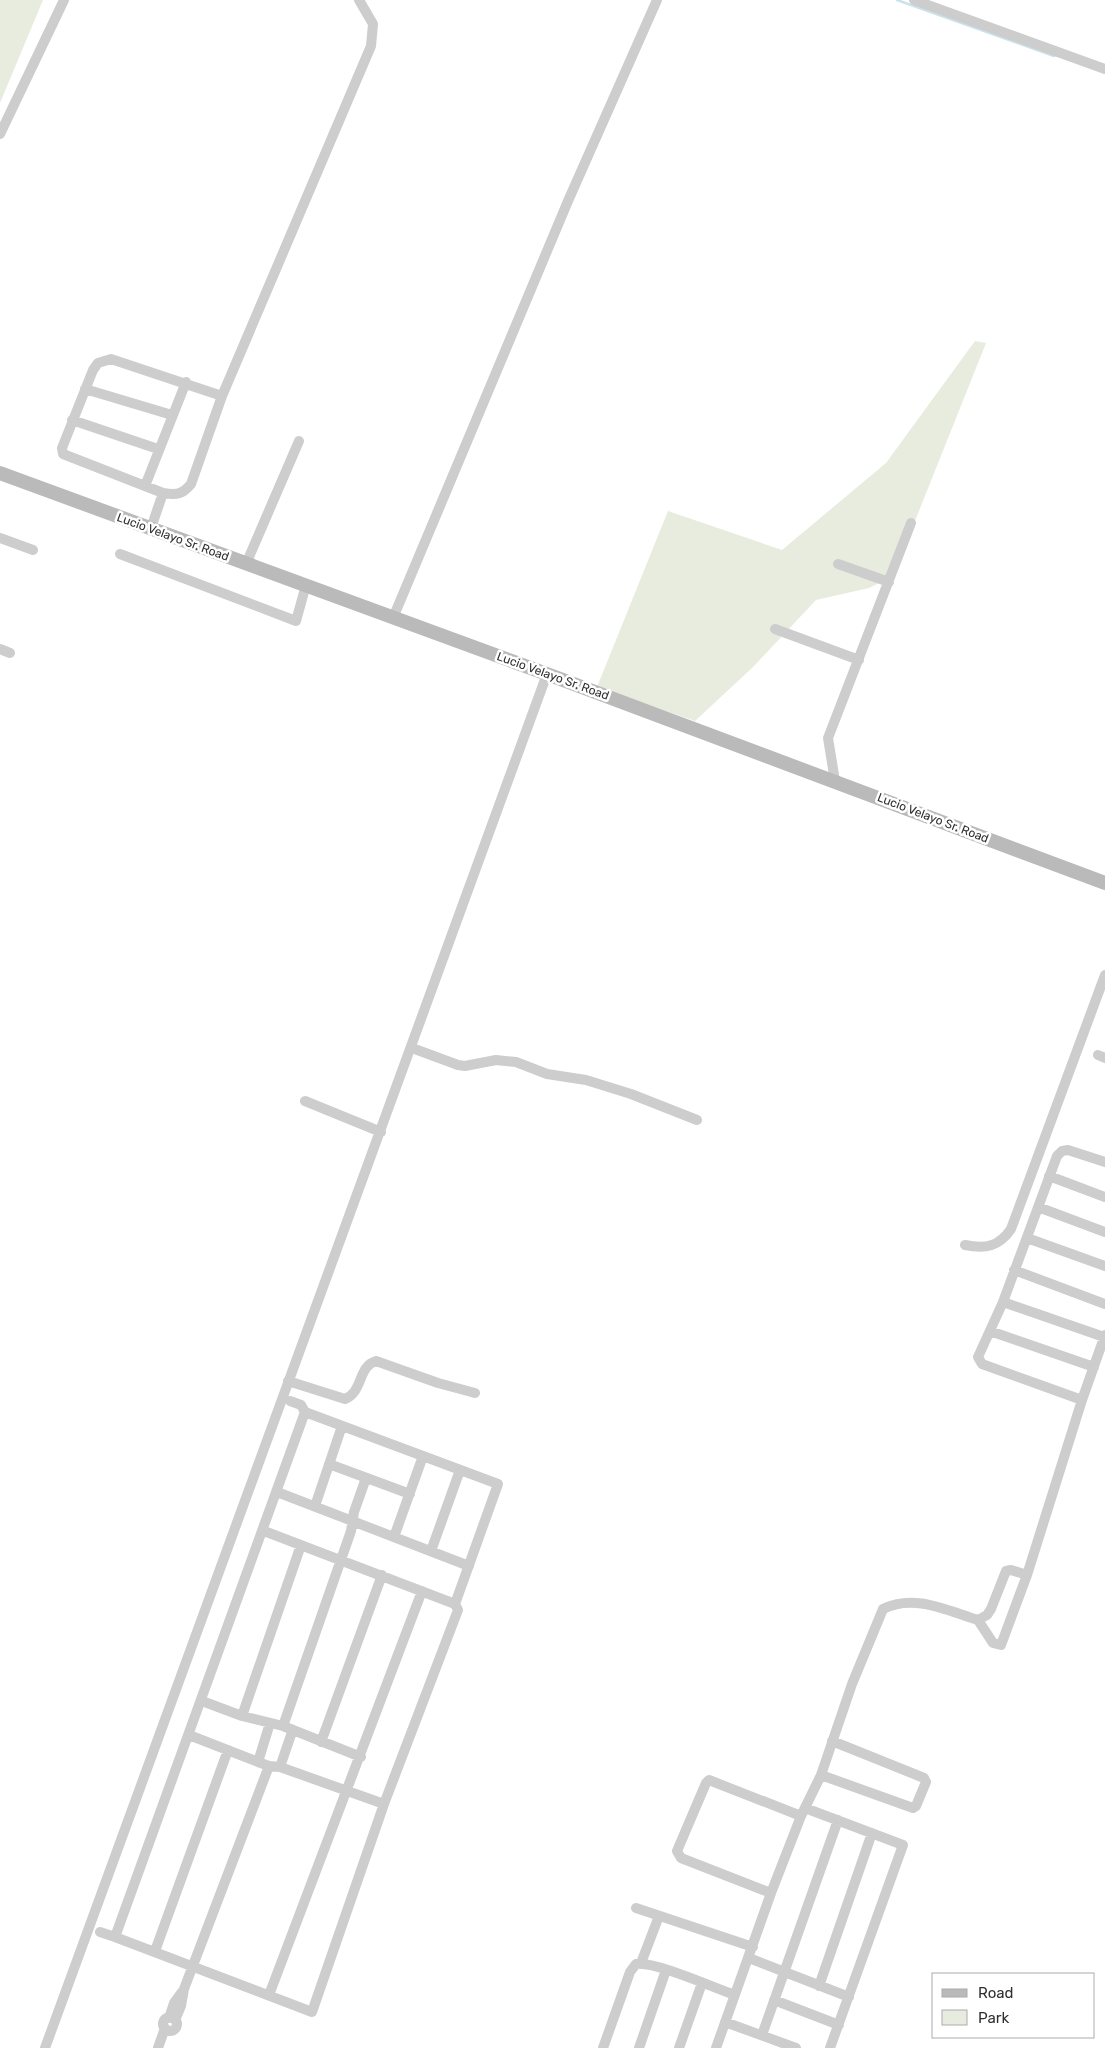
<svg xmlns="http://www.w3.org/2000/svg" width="1105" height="2048" font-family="Rubik,sans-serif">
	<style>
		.green { fill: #e7ecde }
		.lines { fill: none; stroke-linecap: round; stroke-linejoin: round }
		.stream { stroke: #cbe1eb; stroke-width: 2.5 }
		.street { stroke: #cdcdcd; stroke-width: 10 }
		.secondary { stroke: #bababa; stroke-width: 14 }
		.labels { text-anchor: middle; stroke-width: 5; stroke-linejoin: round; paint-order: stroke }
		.street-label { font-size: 12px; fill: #303030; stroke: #fff }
	</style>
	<rect width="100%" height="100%" fill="#fff"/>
	<path class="green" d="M0,0H43L0,103Z
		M975,341L986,343L893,576L869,588L816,600L752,668L695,721L597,687L668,511L782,550L886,463Z"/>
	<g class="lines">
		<path class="stream" d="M897,0L1054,56"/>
		<path class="street" d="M914,0L1105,69
			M0,134L64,0
			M85,389L172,415
			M72,420L158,449
			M145,486L186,382
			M163,493L63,454L62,448L93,370L98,363L111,359L222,396
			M151,528L163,493C176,495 182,495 191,484L222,396L371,46L373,24L359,0
			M0,538L33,550
			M120,554L296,621L306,585
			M246,564L299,441
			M838,564L889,582
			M393,618L568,201L657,0
			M775,629L859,660
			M0,649L10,653
			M835,781L828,738L911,523
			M412,1048L458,1065L465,1066L496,1060L516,1062L547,1074L586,1080L631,1094L697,1120
			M1098,1055L1105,1058
			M305,1101L381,1132
			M1049,1176L1105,1197
			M1038,1207L1105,1232
			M1027,1238L1105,1266
			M965,1245C985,1249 999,1247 1011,1229L1105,975
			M1014,1270L1105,1304
			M1003,1302L1104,1337
			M990,1331L1094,1367
			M288,1381L345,1399C363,1392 358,1366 376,1361L438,1383L475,1393
			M1082,1400L982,1364L978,1357L1003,1302L1057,1156L1062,1151L1068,1150L1105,1162
			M305,1412L115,1937L312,2012L384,1804
			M329,1464L410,1494
			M277,1492L469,1566
			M315,1506L342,1426
			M264,1531L455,1604
			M394,1537L423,1456
			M431,1551L460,1470
			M978,1620L993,1643L1001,1645L1027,1575L1082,1400L1105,1335
			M202,1701L242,1716L283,1726L361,1757
			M242,1716L301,1545
			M270,1723L258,1762L269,1766L280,1767L292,1732
			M283,1726L351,1531L354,1512L366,1478
			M189,1735L258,1762
			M321,1742L382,1575
			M280,1767L384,1804L458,1610L455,1604L498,1484L305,1412L301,1405L290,1401
			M821,1775L913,1808L916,1806L926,1782L924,1778L832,1741
			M805,1808L903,1845L830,2048
			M771,1893L681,1858L677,1851L706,1783L709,1780L801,1816
			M636,1908L753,1947
			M100,1932L115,1937
			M155,1951L228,1750
			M749,1958L849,1997
			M641,1963L659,1916
			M819,1986L872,1833
			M269,1995L422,1591
			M774,2000L839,2025
			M163 2024a7 7 0 1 1 14 0a7 7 0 1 1-14 0Z
			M169,2018L174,2003L182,1992
			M175,2020L181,2006L184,1989L269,1766
			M725,2022L796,2048
			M762,2035L838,1820
			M45,2048L547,674
			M158,2048L165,2028
			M603,2048L630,1972L636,1964C655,1961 714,1988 735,1995
			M639,2048L666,1970
			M679,2048L702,1983
			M716,2048L771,1893L801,1816L821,1775L852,1684L883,1609C914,1593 948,1611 978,1620L987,1615L991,1609L1006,1571L1011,1570L1027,1575"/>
		<path class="secondary" d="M0,473L547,674L1105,883"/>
	</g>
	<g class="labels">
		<g class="street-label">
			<text transform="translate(173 537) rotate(20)" y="4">Lucio Velayo Sr. Road</text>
			<text transform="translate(553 676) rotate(20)" y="4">Lucio Velayo Sr. Road</text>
			<text transform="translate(933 818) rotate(21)" y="4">Lucio Velayo Sr. Road</text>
		</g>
	</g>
	<rect x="932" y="1973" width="162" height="65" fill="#ffffff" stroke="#acacac"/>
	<rect x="942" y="1989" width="25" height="8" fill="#bababa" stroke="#acacac"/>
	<text x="978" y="1998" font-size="15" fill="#303030">Road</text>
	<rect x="942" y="2010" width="25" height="15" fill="#e7ecde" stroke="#acacac"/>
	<text x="978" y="2023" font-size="15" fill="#303030">Park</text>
</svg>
